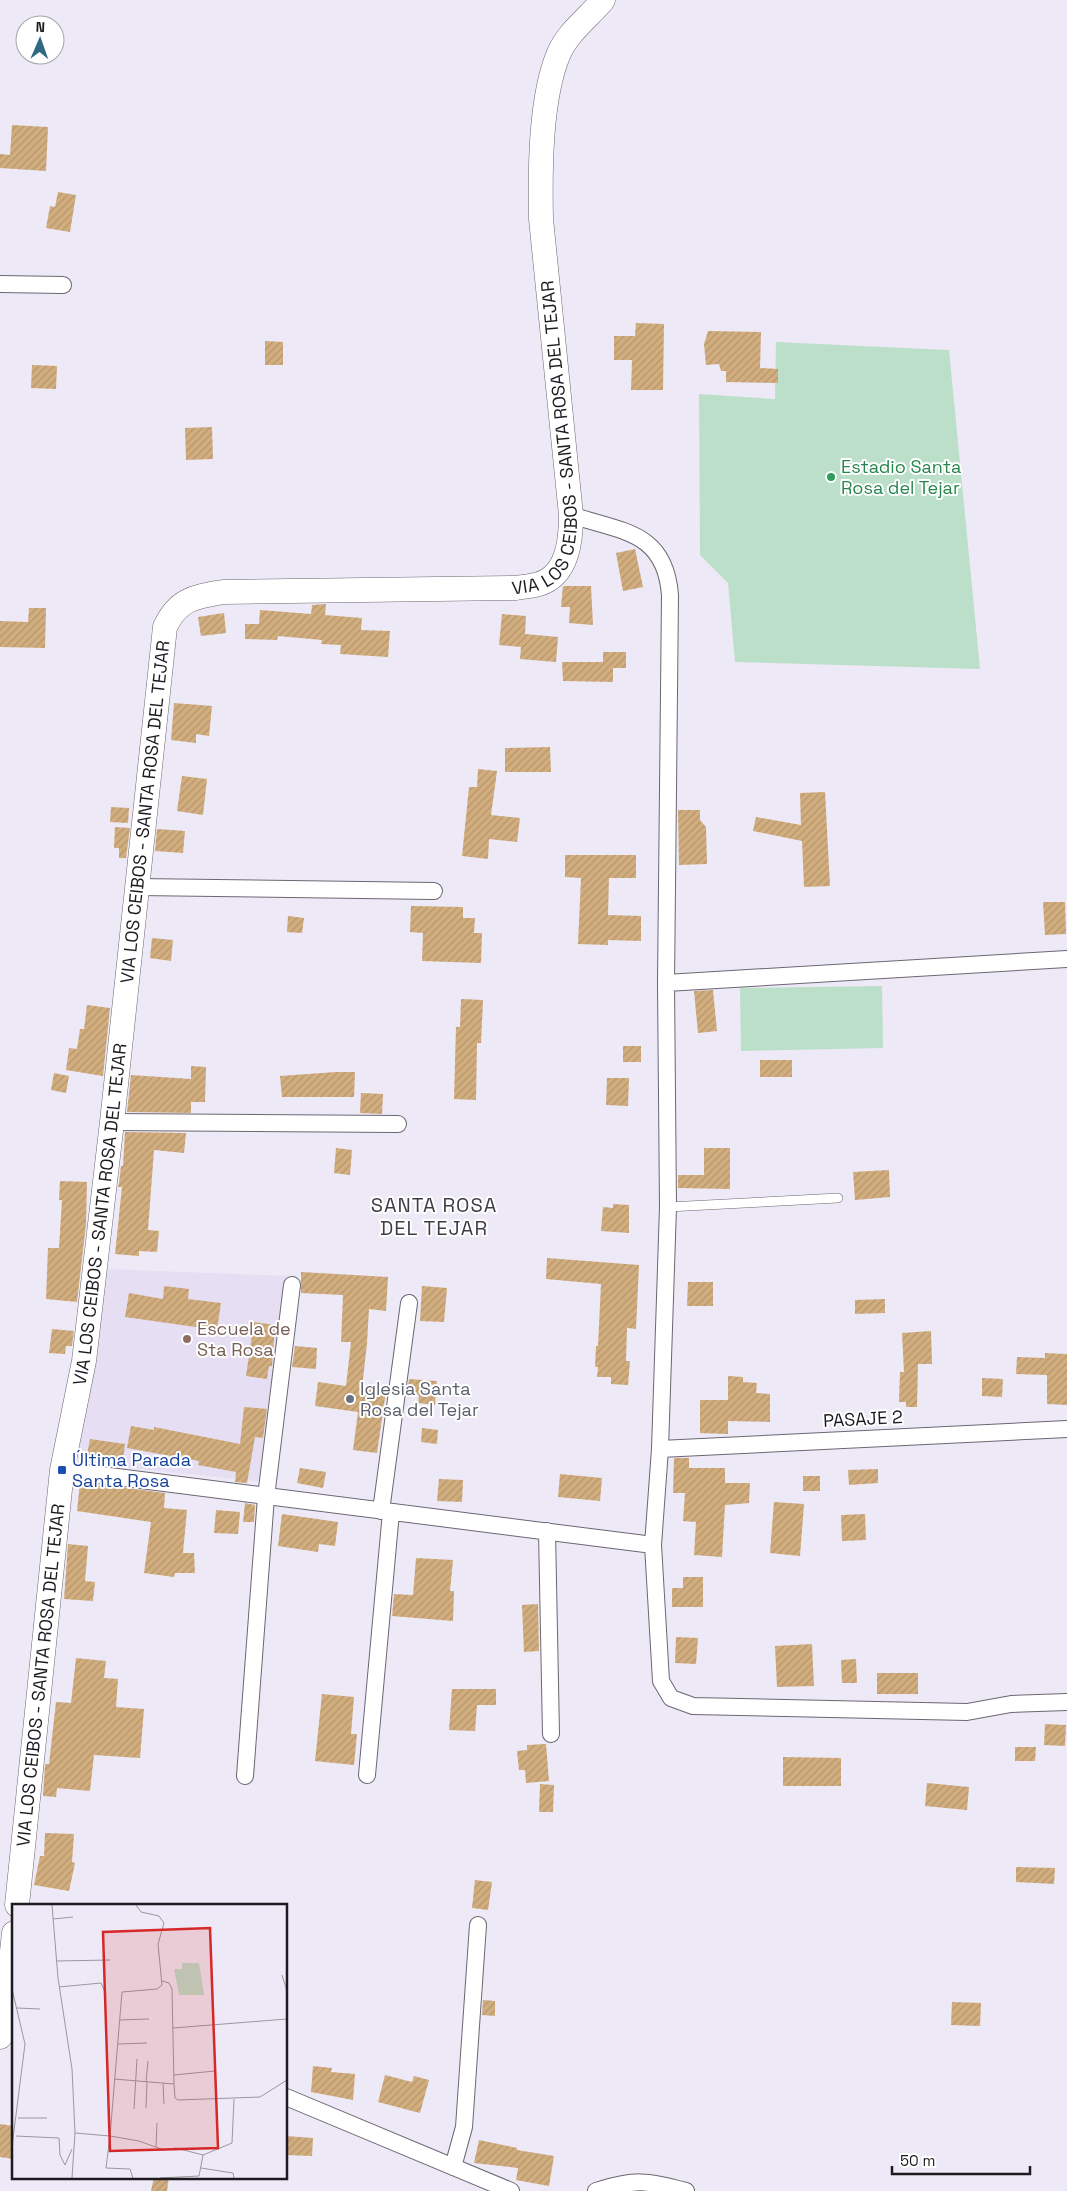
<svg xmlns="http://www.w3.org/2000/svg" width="1067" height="2191" font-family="'Space Grotesk',sans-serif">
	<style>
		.built { fill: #e6def2 }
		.pitch { fill: #bcdfca }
		.building { fill: url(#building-hatch) }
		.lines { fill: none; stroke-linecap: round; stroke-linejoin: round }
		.service-casing { stroke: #6b6772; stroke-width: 10 }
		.minor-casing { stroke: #6b6772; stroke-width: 18 }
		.secondary-casing { stroke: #6b6772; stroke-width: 25 }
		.service { stroke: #fff; stroke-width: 9 }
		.minor { stroke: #fff; stroke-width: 16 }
		.secondary { stroke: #fff; stroke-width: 24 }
		.leisure-dot { fill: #2e9e5b; stroke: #fff; stroke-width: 2 }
		.education-dot { fill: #8d6e63; stroke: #fff; stroke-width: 2 }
		.worship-dot { fill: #6b7280; stroke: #fff; stroke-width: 2 }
		.transit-dot { fill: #1a4fb4; stroke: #fff; stroke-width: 2 }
		.labels { text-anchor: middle; stroke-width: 4; stroke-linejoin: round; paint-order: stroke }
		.street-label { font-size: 18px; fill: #1d1b20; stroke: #fff }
		.leisure-label { font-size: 18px; fill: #27864d; stroke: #fff; text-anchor: start }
		.education-label { font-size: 18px; fill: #785e54; stroke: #fff; text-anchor: start }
		.worship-label { font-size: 18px; fill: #5b616d; stroke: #fff; text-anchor: start }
		.transit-label { font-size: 18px; fill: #164399; stroke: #fff; text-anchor: start }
		.quarter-label { font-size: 20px; letter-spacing: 1px; fill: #3f3c45; stroke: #fff }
		.inset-road { fill: none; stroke: #9a97a0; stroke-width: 1 }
		.view { fill: #d62828; fill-opacity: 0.15; stroke: #d62828; stroke-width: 2.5 }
		.inset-edge { fill: none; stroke: #1d1b20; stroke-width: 2.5 }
	</style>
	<defs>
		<pattern id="building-hatch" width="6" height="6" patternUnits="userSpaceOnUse" patternTransform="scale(1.25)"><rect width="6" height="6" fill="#d2ae7f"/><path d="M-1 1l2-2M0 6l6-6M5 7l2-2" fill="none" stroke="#b4956d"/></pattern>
	</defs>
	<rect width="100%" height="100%" fill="#eee9f6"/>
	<path class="built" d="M105,1269L287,1276L265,1482L72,1462Z"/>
	<path class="pitch" d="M776,342L949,350L980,669L735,662L728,583L700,555L699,394L775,399Z
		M882,986L883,1048L741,1051L740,988Z"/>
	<path class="building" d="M12,125L48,127L46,171L0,168V154L10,155Z
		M58,192L76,195L70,232L46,228L50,206L55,207Z
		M636,323L664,324L663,390H631L632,360H614V336H635Z
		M708,331L761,332L760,368L778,369V383L726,382V371H721L719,364L706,365L704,344Z
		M265,341L283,342V365H265Z
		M32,365L57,366L56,389L31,388Z
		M212,427L213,459L186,460L185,428Z
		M635,549L643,587L623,591L616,553Z
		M563,586H591L593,625L569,623L570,607H561Z
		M326,604L325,615L362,618L361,630L390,631L388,657L340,654L341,645L321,644L322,640L278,636L277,640L245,639V624H259L260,610L311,614L312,605Z
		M29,608H46L45,648L0,647V621L28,622Z
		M224,613L226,633L201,636L198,617Z
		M502,614L526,616L525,634L558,637L556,662L520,659L521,647L499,645Z
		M603,652H626V668H613V682L563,681L562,662H603Z
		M174,703L212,706L209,736L196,734V743L171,740Z
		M550,747L551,772H505V748Z
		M478,769L497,771L491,815L520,818L517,842L489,839L488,859L462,856L469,787H477Z
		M182,776L207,779L203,815L177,811Z
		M825,792L830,886L804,887L802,841L753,831L756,817L801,825L800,793Z
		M111,807L129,808L128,823L110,822Z
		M678,810H700V820L706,827L707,864L679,865Z
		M115,827L130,828L126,858H119V848H114Z
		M157,829L185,831L183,853L155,851Z
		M565,855H636V878H609L608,915L641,916V941L608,940V945L578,944L581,878L565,877Z
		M1043,902H1065L1066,934L1045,935Z
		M411,906L463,907V918H475L474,933H482L481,963L422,961L423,933L410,932Z
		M288,916L304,918L302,933L287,932Z
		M152,938L173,940L171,961L150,958Z
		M713,990L717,1031L698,1033L694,991Z
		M461,999L483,1000L481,1043H477L476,1100L454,1099L456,1027H460Z
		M87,1005L110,1008L103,1076L66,1070L69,1048L77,1049L80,1029H84Z
		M623,1046H641V1062H623Z
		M760,1060H792V1077H760Z
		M191,1066L206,1067L205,1102H191V1113L127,1112L131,1075L191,1079Z
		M336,1072H355L354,1097H282L280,1076Z
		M54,1073L69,1076L66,1093L51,1090Z
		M607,1078H629L628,1106L606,1105Z
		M361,1093L383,1094L382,1114L360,1113Z
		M125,1132L186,1133L184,1153L154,1150L148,1230L159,1231L157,1252L139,1251V1256L115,1254L122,1187H118L119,1183L121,1166H123Z
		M336,1148L352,1150L350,1175L334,1173Z
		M704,1148H730V1189L678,1188V1175H704Z
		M889,1170L890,1197L855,1200L853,1172Z
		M60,1181L87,1182L86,1224L77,1302L46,1299L48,1248H59L62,1200H59Z
		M613,1204L629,1205V1233L601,1231L603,1207L613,1208Z
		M547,1258L639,1265L636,1329L627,1328L626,1361H630L628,1385L611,1384V1377H597L598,1367H595L596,1346H598L601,1284L546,1279Z
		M301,1272L388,1277L386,1311L369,1309L367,1343L362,1388L386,1391L377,1453L353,1450L358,1412L315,1406L318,1382L346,1386L351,1342H341L343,1295L301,1293Z
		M688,1282H713V1306H687Z
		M164,1286L189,1289L188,1299L221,1303L217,1330L125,1317L129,1293L163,1299Z
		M422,1286L447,1288L444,1322L420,1321Z
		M885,1299V1313L855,1314V1300Z
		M254,1322L275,1325L272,1366H269L267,1379L246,1376Z
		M52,1329L74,1331L72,1346H66L65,1354L49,1353Z
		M931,1331L932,1364H918L917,1407H906V1402H899L900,1372H904L902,1333Z
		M295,1346L317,1348L316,1369L292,1367Z
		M1045,1353L1067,1354V1405L1047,1404V1375L1016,1374L1017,1357L1045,1358Z
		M728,1376L743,1377V1382L757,1383L756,1393L770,1394V1422L728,1421V1434L700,1433V1400H728Z
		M982,1378L1003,1379L1002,1397L982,1396Z
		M409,1379L437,1381L435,1405L418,1403L419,1395L407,1394Z
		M244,1407L267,1409L263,1438L255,1437L247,1483L235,1482L236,1472L198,1465L199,1461L127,1448L131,1426L154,1430V1427L240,1444Z
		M422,1428L438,1430L437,1444L421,1442Z
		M90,1439L125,1444L123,1460L87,1455Z
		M674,1458H689V1468H725V1483H750L749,1503L725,1505L722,1557L694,1555L696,1522L683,1521L685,1493H673Z
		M300,1468L326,1472L323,1488L297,1483Z
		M878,1469V1483L849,1485L848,1470Z
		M560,1474L602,1478L600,1501L558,1497Z
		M803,1476H820V1491H803Z
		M439,1479L463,1480L462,1502L437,1501Z
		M80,1482L165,1493L164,1508L187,1510L183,1553H194L195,1573H175L174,1577L144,1573L151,1522L77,1511Z
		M774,1502L804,1504L800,1556L770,1553Z
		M245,1503L255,1505L254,1522H243Z
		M216,1510L240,1512L238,1534L214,1533Z
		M282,1514L338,1522L335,1546L319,1544L318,1552L278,1546Z
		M865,1514L866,1540L842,1541L841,1515Z
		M68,1544L88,1546L85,1581L95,1582L93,1601L64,1599Z
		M416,1558L453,1560L450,1591H454L453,1621L392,1616L394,1594L413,1595Z
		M683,1577H703V1607H672V1588H683Z
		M538,1604L539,1651L524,1652L522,1605Z
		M676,1637L698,1638L696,1664L675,1663Z
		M812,1644L814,1686L777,1687L775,1646Z
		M76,1658L106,1661L104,1678L118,1679L116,1707L144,1709L140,1758L94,1755L90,1791L57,1788L56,1797L43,1796L45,1764H49L56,1702L71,1703Z
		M856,1659L857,1683H842L841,1660Z
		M877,1673H918V1694H877Z
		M452,1689H496V1705H477L475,1731L449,1730Z
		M322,1694L354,1697L351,1734H357L354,1765L315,1761Z
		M1045,1724L1066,1725L1065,1746L1044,1745Z
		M546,1744L549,1781L526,1783L525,1770H519L517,1751L527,1750V1745Z
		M1015,1747H1036L1035,1761H1015Z
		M783,1757L841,1758V1786H783Z
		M927,1783L969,1787L967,1810L925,1806Z
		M540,1784L554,1785L553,1812H539Z
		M45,1833L74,1834L72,1862L75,1863L69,1891L34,1885L40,1856H44Z
		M1016,1867L1055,1868L1054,1884L1016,1882Z
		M475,1880L492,1882L488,1910L472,1908Z
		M483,2000L495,2001V2016L482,2015Z
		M952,2002L981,2003L980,2026L951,2025Z
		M313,2066L332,2068L331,2072L355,2074L353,2100L311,2092Z
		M385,2075L412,2082L414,2076L429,2080L420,2113L378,2102Z
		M0,2124L14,2126V2159L0,2157Z
		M286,2136L313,2138L312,2156L286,2155Z
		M479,2140L517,2148V2150L554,2156L549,2186L516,2180L518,2168L474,2163Z
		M154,2177H169L167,2191H151Z"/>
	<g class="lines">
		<defs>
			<path id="service" d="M668,1207L838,1198"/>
			<path id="minor" d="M0,284L63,285
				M571,515C622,532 665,531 670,595L666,983L668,1207L660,1449L653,1545
				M137,887L434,891
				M666,983L1067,959
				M112,1122L398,1124
				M660,1449L1067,1429
				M62,1470L653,1545L661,1681L671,1698L693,1706L967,1712L1011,1704L1067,1702
				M381,1511L409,1303
				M547,1531L551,1734
				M367,1775L391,1512
				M245,1776L266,1497L292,1285
				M286,2097L511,2191
				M453,2167L464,2127L478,1925
				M596,2191C635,2179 646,2180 686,2191"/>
			<g id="secondary">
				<path id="s1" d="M17,1905L62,1470L84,1361L112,1122L165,627C178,599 194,597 223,592L516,588C523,587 532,586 539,584C568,575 571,540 571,515L541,219C540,171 540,97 559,53C568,32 589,17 603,0"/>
				<path d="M0,2037L6,2008L14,1933"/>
			</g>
		</defs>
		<use href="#service" class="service-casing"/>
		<use href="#minor" class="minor-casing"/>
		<use href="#secondary" class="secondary-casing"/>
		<use href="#service" class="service"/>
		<use href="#minor" class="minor"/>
		<use href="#secondary" class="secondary"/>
	</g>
	<circle class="leisure-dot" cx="831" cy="477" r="5"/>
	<circle class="education-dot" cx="187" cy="1339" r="5"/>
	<circle class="worship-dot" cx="350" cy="1399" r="5"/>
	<rect class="transit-dot" x="57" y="1465" width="10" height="10" rx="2.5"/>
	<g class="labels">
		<g class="street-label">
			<text dy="6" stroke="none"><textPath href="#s1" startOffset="1820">VIA LOS CEIBOS - SANTA ROSA DEL TEJAR</textPath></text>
			<text dy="6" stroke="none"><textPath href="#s1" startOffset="1101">VIA LOS CEIBOS - SANTA ROSA DEL TEJAR</textPath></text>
			<text dy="6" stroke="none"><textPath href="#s1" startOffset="696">VIA LOS CEIBOS - SANTA ROSA DEL TEJAR</textPath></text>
			<text transform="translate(863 1419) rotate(-3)" y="6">PASAJE 2</text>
			<text dy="6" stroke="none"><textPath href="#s1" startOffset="231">VIA LOS CEIBOS - SANTA ROSA DEL TEJAR</textPath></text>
		</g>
		<g class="leisure-label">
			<text x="841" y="473">Estadio Santa<tspan x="841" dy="21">Rosa del Tejar</tspan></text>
		</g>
		<g class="education-label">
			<text x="197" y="1335">Escuela de<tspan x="197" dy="21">Sta Rosa</tspan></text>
		</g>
		<g class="worship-label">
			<text x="360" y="1395">Iglesia Santa<tspan x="360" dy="21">Rosa del Tejar</tspan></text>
		</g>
		<g class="transit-label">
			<text x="72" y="1466">Última Parada<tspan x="72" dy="21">Santa Rosa</tspan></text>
		</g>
		<g class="quarter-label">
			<text x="434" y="1212">SANTA ROSA<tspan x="434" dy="23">DEL TEJAR</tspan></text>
		</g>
	</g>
	<g transform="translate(12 1904)">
		<rect width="275" height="275" fill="#eee9f6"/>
		<path d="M170,59H187L192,91H167L162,65H170Z" fill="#bcdfca"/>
		<path class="inset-road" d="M40,1L46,74L60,165L63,229M41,15L61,13M44,57L98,56M270,71L275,87M150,77L157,79L160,85L162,180M47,83L89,79L93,88M0,85L13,140L0,242M5,104L28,105M108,116L137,115M161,124L275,115M106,140L135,139M162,171L203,167M102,175L162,180L163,194L166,196L248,193L275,176M134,178L136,157M151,179L152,200M134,204L135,178M122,205L125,155M6,214H35M4,232L47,234L48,251L53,261L60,245M144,243L145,219M189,264L221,269L222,274M60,274L63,229L98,232L110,88L145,85L150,81L146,40L152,19L147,12L129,8L124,1M121,274L118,265L94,264L98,232L127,237L152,246L164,244L191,251M148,274L187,272L191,251L220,239L222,195"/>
		<path class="view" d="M198,24L206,244L98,247L91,28Z"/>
		<rect width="275" height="275" class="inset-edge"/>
	</g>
	<g transform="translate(40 40) rotate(2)"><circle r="24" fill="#ffffff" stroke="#a5a4a6"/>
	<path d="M0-4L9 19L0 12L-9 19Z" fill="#2f6a82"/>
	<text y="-8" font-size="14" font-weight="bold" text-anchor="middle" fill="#1d1b20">N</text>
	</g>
	<path d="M892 2166v8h138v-8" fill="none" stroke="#1d1b20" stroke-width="2.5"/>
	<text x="900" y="2166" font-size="15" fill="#1d1b20" stroke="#ffffff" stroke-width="4" paint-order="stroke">50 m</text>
</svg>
